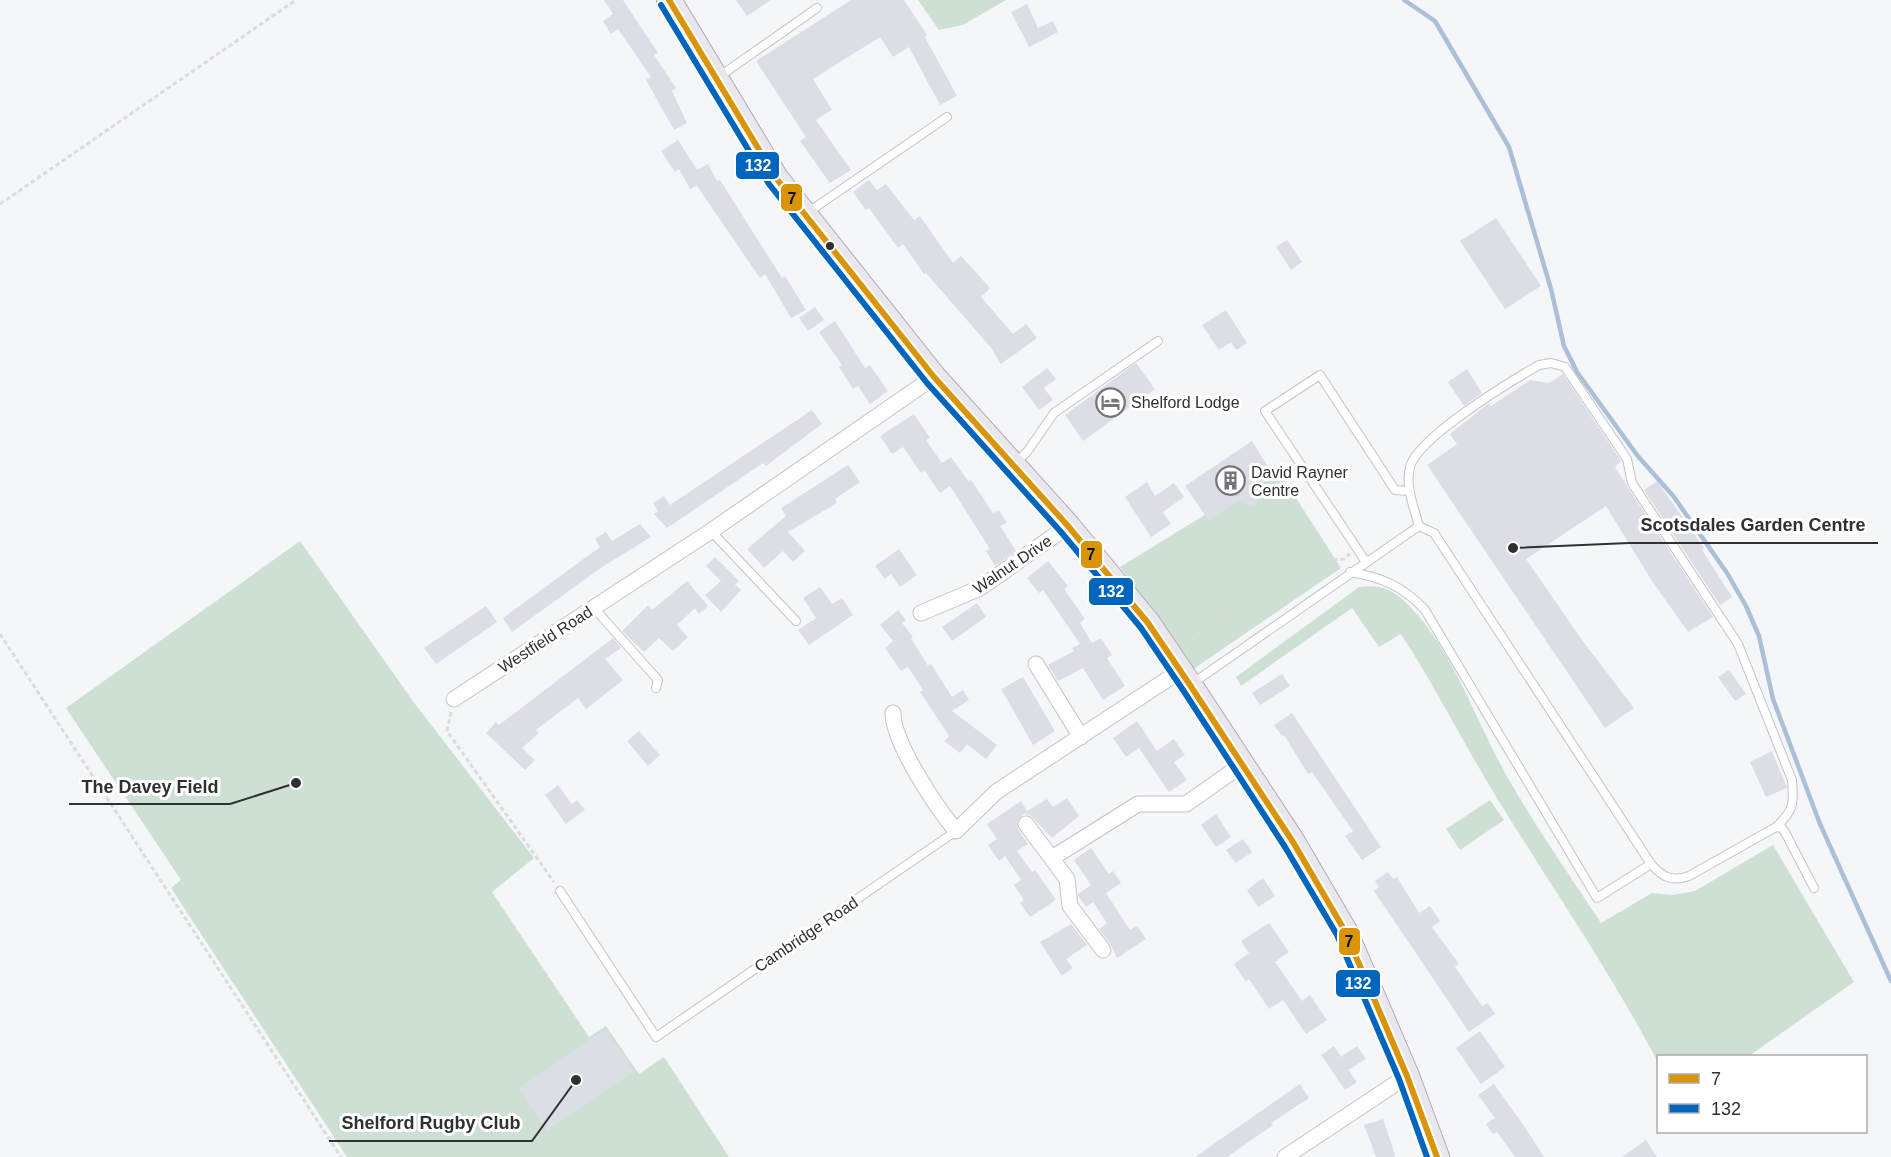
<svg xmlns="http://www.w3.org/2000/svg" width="1891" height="1157" font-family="Arial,sans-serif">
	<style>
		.green { fill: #cee0d4 }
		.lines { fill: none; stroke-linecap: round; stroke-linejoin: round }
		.stream { stroke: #abbfd7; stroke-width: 4.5 }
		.building { fill: #dbdee5 }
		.service-casing { stroke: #c2c3c5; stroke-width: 10 }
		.minor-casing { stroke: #c2c3c5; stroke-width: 17 }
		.primary-casing { stroke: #b0aab6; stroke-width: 26 }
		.path { stroke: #dbdbdb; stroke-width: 3; stroke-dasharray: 4.5 3; stroke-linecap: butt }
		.service { stroke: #fefefe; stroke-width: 8 }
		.minor { stroke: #fefefe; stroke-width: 15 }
		.primary { stroke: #eae7ec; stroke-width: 24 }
		.bus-1-casing { stroke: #fff; stroke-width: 10 }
		.bus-2-casing { stroke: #fff; stroke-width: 10 }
		.bus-1 { stroke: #d99408; stroke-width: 6 }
		.bus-2 { stroke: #0065bd; stroke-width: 6 }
		.bus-dot { fill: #2f3032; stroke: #fff; stroke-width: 2 }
		.labels { text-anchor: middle; stroke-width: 6; stroke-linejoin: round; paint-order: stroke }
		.poi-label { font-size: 16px; fill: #2f3032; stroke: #fff; text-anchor: start }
		.street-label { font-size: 16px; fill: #2f3032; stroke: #fff }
		.leader { fill: none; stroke: #2f3032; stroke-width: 2 }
		.callout-dot { fill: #2f3032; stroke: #fff; stroke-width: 2 }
		.callout-label { font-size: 18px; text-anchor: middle; font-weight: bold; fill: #2f3032; stroke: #fff; stroke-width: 6; stroke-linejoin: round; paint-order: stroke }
		.line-badge { stroke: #fff; stroke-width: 2 }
		.badge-label { font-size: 16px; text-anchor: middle; font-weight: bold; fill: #fff }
		.pale-badge-label { font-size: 16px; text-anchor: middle; font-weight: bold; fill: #111 }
	</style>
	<rect width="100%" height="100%" fill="#f5f6f9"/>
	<path class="green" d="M918,0H1006L963,25L939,30Z
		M1278,470L1341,568L1192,670L1120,567Z
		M300,541L415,704L534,858L492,892L589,1037L606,1026L639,1074L664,1057L729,1157H347L171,888L181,880L66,708Z
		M1359,587C1376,585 1388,587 1401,598C1451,642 1475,721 1508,778C1536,827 1569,875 1601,923L1652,893L1672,895L1695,891L1773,845L1854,982L1749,1056H1658V1062C1610,972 1552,887 1498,800C1465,746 1436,688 1401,634L1379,647L1352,608L1241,686L1236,677Z
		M1490,800L1504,820L1460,850L1446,829Z"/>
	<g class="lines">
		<path class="stream" d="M1404,0L1435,21L1509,147L1551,289L1564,346L1577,372L1637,455L1674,497L1727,573L1746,606L1759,636L1773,699L1820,824L1891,981"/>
	</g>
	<path class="building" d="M604,0H623L658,53L654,55L676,88L672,91L687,123L674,130L646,80L651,77L618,29L611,34L603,21L613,14Z
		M736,0H771L747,16Z
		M851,0H904L927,35L925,37L957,96L940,105L909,47L893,57L880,37L813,79L832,110L816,120L851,170L830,183L800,141L806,137L756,61Z
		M1027,4L1038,28L1053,21L1058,32L1029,47L1011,12Z
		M678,140L697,170L708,164L717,181L720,180L782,278L785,276L806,310L791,318L765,274L760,278L697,186L690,189L679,169L675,172L661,151Z
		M869,180L877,190L886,184L914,220L920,216L953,263L961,256L990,288L981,297L1013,334L1026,324L1037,338L1001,364L992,349L926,273L924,274L903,244L898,248L869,208L866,210L853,192Z
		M1496,218L1541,286L1505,309L1460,241Z
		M1287,240L1302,262L1291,270L1276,247Z
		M815,307L824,320L808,331L799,318Z
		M1226,310L1247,343L1236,350L1231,342L1219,350L1202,325Z
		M835,321L865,368L870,365L888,391L870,404L858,386L853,389L839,367L842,365L819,332Z
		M1136,363L1155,389L1083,441L1065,415Z
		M1047,368L1056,379L1044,388L1053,400L1039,410L1022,387Z
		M1467,369L1482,393L1464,406L1448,382Z
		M1563,374L1621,461L1615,467L1627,486L1713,617L1688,632L1652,581L1606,506L1526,559L1582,640L1634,708L1605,728L1427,465L1457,444L1450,434L1489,403L1491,406L1530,380L1549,383Z
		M812,410L822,424L766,466L763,463L667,528L654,514L658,511L653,503L664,496L670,505Z
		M914,414L930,438L926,440L942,463L951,457L968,481L971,480L993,513L999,510L1007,523L1000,526L1016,551L995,566L986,551L990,549L950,486L940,493L925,471L921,473L903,447L892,454L880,436Z
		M1252,441L1274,476L1255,490L1259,497L1257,503L1252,506L1237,501L1209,521L1185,486Z
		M848,465L860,482L835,499L837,503L788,532L805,551L793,562L783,551L764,568L747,549L786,516L781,508Z
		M1657,481L1704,548L1702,550L1732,597L1720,605L1644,490Z
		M1147,482L1155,496L1174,483L1184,497L1163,512L1171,524L1151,537L1125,497Z
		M640,524L651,537L602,567L512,632L503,618L600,547L595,539L606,532L612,541Z
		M899,549L917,575L900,587L891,574L885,579L875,566Z
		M715,557L739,581L735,585L741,590L721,612L705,595L721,581L706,566Z
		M1048,561L1068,586L1064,589L1085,619L1080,623L1092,643L1101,638L1112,655L1107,658L1125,686L1103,700L1083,668L1058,681L1048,665L1074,651L1072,648L1080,644L1043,590L1039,593L1027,578Z
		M687,581L708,606L699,614L695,608L677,625L688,637L673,651L659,638L644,652L622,631L648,605L652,610Z
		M820,587L832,604L842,598L853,615L809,645L798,630L816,618L803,598Z
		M977,603L986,617L952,641L942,627Z
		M486,606L497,622L436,664L424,648Z
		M898,610L906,620L902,623L913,637L911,638L928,666L931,664L952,697L963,690L969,700L952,711L997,745L986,759L967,744L960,753L944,741L949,736L920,692L923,690L908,667L901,671L885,648L893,641L880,625Z
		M613,638L621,648L605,659L623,680L586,709L578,698L536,730L539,733L522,748L535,760L525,770L486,733L496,722L499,725Z
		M1729,670L1746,694L1735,701L1718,677Z
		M1282,674L1290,686L1260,705L1252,693Z
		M1023,677L1055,731L1033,745L1001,689Z
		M1292,713L1381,847L1362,860L1345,836L1353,831L1312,772L1308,774L1284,735L1282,736L1274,725Z
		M1137,721L1157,751L1174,739L1185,755L1174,762L1187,780L1169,792L1139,748L1126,757L1113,738Z
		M639,731L660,755L648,766L627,741Z
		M1772,751L1787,788L1766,797L1750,762Z
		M558,785L572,804L577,800L585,810L566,824L545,795Z
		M1067,798L1079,816L1052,838L1030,815L1024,814L1017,821L1018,829L1028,844L1017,851L1032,872L1035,870L1056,900L1030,917L1020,903L1024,900L1014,885L1021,880L1005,856L999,861L988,845L997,839L987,824L1021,801L1027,811L1047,799L1053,807Z
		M1216,814L1231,837L1216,847L1201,825Z
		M1243,839L1252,852L1236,863L1226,850Z
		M1091,848L1109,874L1113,871L1121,883L1106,893L1130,930L1137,926L1146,939L1117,958L1111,945L1099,929L1107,923L1093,902L1086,907L1079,897L1078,894L1091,885L1074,860Z
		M1388,872L1393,879L1397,877L1419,913L1430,906L1440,921L1432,927L1459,964L1455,967L1482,1006L1488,1003L1495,1014L1469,1032L1374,891L1379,887L1375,881Z
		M1263,878L1275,896L1258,907L1247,890Z
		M1269,923L1289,952L1275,962L1302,1001L1310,995L1327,1020L1306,1034L1283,1000L1269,1009L1249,979L1246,982L1234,964L1249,953L1241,941Z
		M1071,924L1087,945L1066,959L1073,968L1062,976L1040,942Z
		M605,1029L634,1071L547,1131L518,1089Z
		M1480,1031L1505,1067L1481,1084L1456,1048Z
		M1334,1046L1341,1057L1357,1046L1366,1059L1348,1070L1357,1082L1345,1090L1321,1055Z
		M1300,1084L1309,1098L1271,1123L1273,1125L1227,1157H1195Z
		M1494,1084L1524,1126L1544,1157H1515L1497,1132L1493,1134L1486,1124L1495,1118L1478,1095Z
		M1383,1119L1393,1148L1395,1157H1376L1364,1125Z
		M1646,1140L1657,1157H1622Z"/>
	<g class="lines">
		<defs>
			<path id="service" d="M720,76L817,8
				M807,213L947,117
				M1015,463L1027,452L1054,413L1158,341
				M1419,526C1414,507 1405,487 1410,467C1417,438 1511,381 1539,365L1551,363L1565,367L1627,459L1632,483L1738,644L1792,780C1794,804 1794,810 1776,827
				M711,531L796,621
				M1366,562L1265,411L1320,375L1395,490L1409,491
				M1350,572C1381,577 1403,586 1425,610L1597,898L1651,864L1434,533L1419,526
				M594,608L658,680L656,688
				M1193,683L1419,526
				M1651,864C1662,877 1672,882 1689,876L1776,827L1782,828L1786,834L1814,888
				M560,891L656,1037L956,831"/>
			<path id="minor" d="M921,613L980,588L1068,526
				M1036,664L1081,737
				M454,699L711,531L934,377
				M893,713C893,743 937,808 956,831L996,792L1180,671
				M1026,824L1067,879L1070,906L1103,950
				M1052,858L1138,804H1186L1243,764
				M1285,1157L1407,1076"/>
			<path id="primary" d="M669,0L776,178L934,377L1068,526L1148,623L1190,685L1293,842L1345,931L1407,1076L1437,1157"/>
		</defs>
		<use href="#service" class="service-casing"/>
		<use href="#minor" class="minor-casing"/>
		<use href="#primary" class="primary-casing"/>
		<path class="path" d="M0,204L296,0
			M0,634L341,1157
			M1186,644L1306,562L1344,559L1350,554
			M451,712L447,731L554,882"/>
		<use href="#service" class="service"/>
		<use href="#minor" class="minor"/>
		<use href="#primary" class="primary"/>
		<defs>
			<path id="bus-1" d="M669,0L776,178L934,377L1068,526L1148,623L1190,685L1293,842L1345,931L1407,1076L1437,1157"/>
			<path id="bus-2" d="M661,5L769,184L927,383L1061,532L1141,628L1183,690L1285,847L1337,935L1399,1079L1427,1157"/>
		</defs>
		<use href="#bus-1" class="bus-1-casing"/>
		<use href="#bus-2" class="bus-2-casing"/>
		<use href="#bus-1" class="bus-1"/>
		<use href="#bus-2" class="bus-2"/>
	</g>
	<defs>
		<symbol id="hotel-ring" viewBox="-11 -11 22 22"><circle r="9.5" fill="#fff" stroke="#747578" stroke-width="1.5"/><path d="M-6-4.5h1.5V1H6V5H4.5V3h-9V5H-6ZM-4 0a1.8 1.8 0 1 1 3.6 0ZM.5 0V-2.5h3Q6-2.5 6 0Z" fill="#747578"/></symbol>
		<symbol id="building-ring" viewBox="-11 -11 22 22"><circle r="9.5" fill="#fff" stroke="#747578" stroke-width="1.5"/><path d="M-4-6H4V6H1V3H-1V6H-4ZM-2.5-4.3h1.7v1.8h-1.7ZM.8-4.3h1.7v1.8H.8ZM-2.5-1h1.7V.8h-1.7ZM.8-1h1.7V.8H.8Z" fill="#747578"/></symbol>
	</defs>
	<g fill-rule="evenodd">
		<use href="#hotel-ring" x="1094" y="386" width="33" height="33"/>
		<use href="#building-ring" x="1214" y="464" width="33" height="33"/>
	</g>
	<circle class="bus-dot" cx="830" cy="246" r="5"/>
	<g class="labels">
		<g class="poi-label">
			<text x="1131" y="408">Shelford Lodge</text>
			<text x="1251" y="478">David Rayner<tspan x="1251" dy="18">Centre</tspan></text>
		</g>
		<g class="street-label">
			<text transform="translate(1012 564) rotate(-34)" y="6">Walnut Drive</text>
			<text transform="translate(545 639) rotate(-33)" y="6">Westfield Road</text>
			<text transform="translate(806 934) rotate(-34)" y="6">Cambridge Road</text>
		</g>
	</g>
	<path class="leader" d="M1513 548L1629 543H1878M296 783L230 804H69M576 1080L532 1141H329"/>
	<g class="callout-dot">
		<circle cx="1513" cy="548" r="6"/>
		<circle cx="296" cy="783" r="6"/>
		<circle cx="576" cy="1080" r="6"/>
	</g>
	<g class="callout-label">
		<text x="1753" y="531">Scotsdales Garden Centre</text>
		<text x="150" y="793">The Davey Field</text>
		<text x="431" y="1129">Shelford Rugby Club</text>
	</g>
	<g class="line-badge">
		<rect x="735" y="151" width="45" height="29" rx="6" fill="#0065bd"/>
		<rect x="780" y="183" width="23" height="29" rx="6" fill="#d99408"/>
		<rect x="1080" y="540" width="23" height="29" rx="6" fill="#d99408"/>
		<rect x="1088" y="577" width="46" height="29" rx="6" fill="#0065bd"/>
		<rect x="1338" y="927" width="23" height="29" rx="6" fill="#d99408"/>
		<rect x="1335" y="969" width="46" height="29" rx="6" fill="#0065bd"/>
	</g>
	<g class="badge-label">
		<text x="758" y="171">132</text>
		<text x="1111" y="597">132</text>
		<text x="1358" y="989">132</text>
	</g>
	<g class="pale-badge-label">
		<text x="792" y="204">7</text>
		<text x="1091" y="560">7</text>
		<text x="1349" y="947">7</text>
	</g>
	<rect x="1657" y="1055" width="210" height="78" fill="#ffffff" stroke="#acacad" stroke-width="1.5"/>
	<rect x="1669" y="1074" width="30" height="9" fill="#d99408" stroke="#acacad" stroke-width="1.5"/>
	<text x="1711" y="1085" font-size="18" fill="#2f3032">7</text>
	<rect x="1669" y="1104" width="30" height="9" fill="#0065bd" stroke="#acacad" stroke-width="1.5"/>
	<text x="1711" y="1115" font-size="18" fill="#2f3032">132</text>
</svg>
